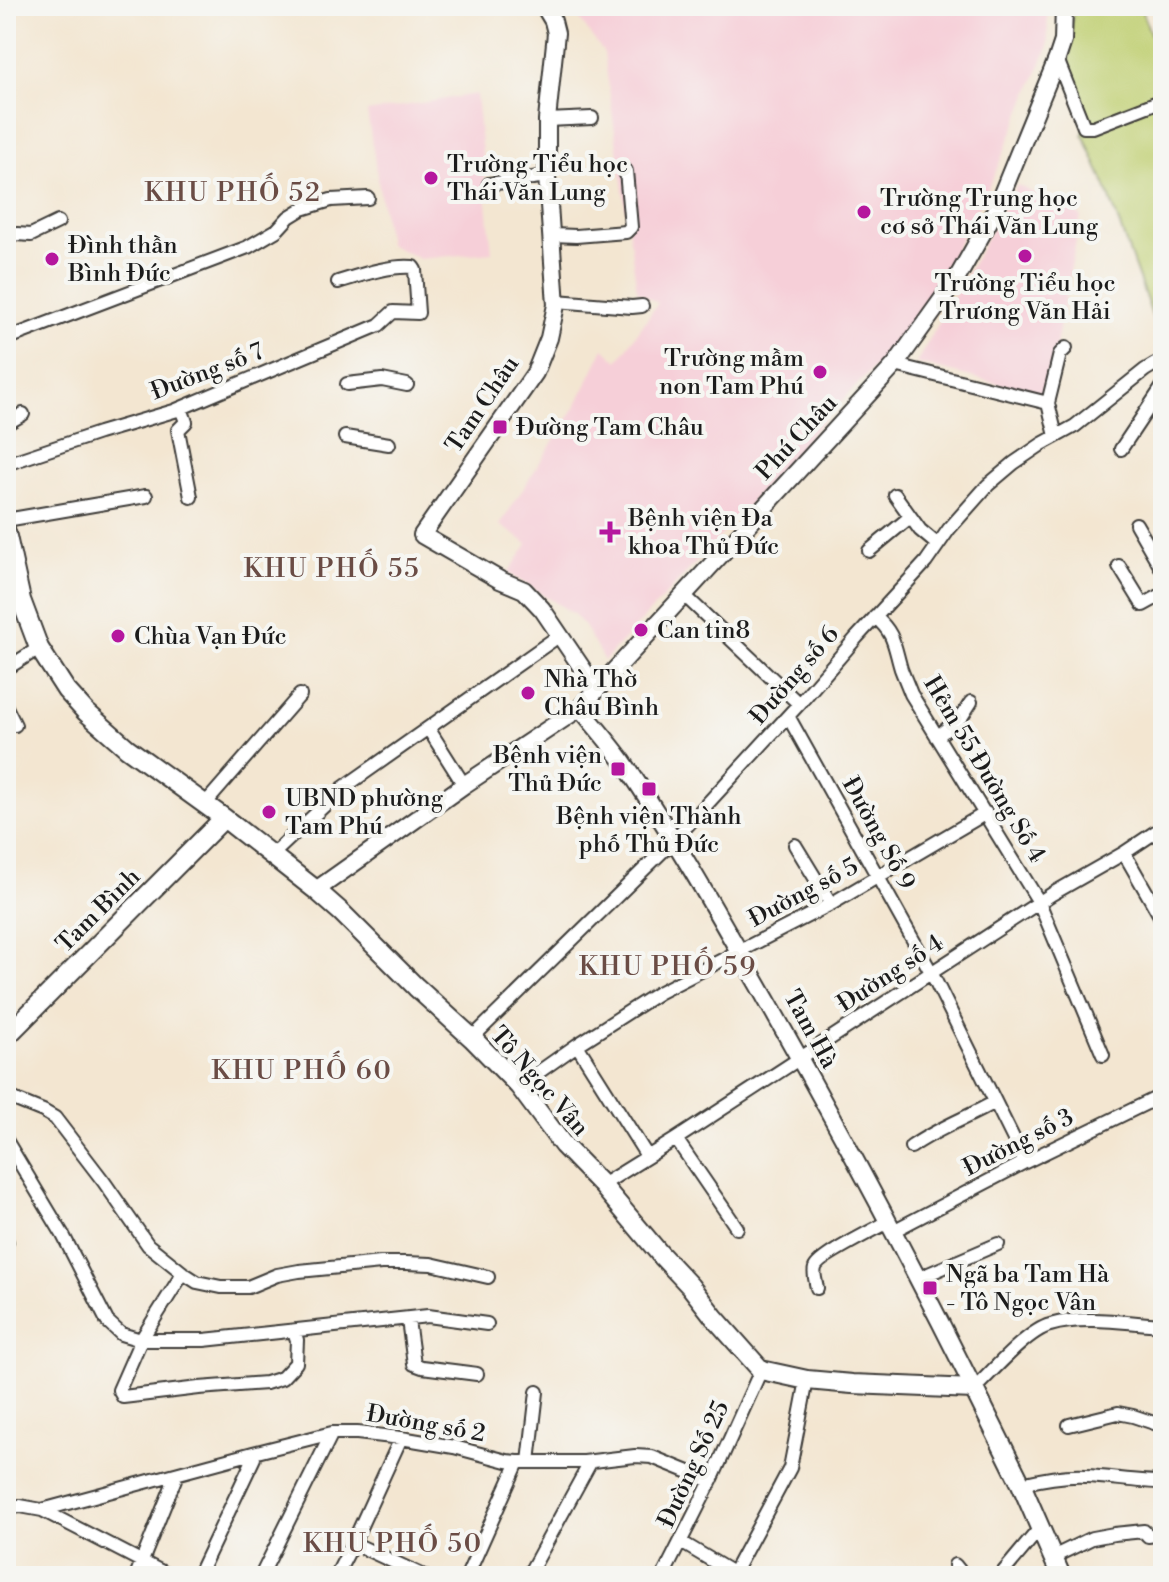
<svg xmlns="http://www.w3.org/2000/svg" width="1169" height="1582" font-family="'Libre Bodoni',serif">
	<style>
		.built { fill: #f6cfd8 }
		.green { fill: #c0cf72; stroke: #6e7647; stroke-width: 2 }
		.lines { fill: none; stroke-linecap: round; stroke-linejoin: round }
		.minor-casing { stroke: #3c3a37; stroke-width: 16 }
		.tertiary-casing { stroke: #3c3a37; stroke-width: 20 }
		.secondary-casing { stroke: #3c3a37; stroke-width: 22 }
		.minor { stroke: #fff; stroke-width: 12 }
		.tertiary { stroke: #fff; stroke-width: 16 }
		.secondary { stroke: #fff; stroke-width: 18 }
		.poi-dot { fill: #b5179e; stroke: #f6f6f2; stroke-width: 3 }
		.labels { text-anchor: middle; stroke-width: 8; stroke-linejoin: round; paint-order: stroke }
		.poi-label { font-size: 24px; fill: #1c1c1c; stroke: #f6f6f2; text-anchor: start }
		.street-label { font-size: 24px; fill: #1c1c1c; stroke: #f6f6f2 }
		.neighbourhood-label { font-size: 26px; letter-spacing: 2px; fill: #6a4c45; stroke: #f6f6f2 }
	</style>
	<rect width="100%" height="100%" fill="#f6f6f2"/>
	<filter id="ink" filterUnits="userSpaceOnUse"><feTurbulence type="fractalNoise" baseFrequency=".0125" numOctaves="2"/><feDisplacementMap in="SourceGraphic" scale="16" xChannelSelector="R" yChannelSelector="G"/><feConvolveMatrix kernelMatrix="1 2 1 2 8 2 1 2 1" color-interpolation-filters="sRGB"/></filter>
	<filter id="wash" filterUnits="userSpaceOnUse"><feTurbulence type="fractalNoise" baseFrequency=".006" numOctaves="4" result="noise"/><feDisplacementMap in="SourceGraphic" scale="32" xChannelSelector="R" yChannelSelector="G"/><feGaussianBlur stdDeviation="1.8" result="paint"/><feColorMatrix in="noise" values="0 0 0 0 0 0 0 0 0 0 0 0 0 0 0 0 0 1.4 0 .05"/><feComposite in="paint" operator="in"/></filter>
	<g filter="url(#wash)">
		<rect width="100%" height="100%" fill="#f3e6d1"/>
		<path class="built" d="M570,6H1047L1048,48L992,180L916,323L823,421L718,539L604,661L584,626L574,614L508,573L528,544L500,525L577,404L604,348L618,361L658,303L637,291L604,53Z
			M476,94L492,252L420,259L388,244L367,112Z
			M1017,185L1081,216L1046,396L916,363Z"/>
		<path class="green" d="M1073,6H1140L1163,68V346L1105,184L1083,134L1088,118L1069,65Z"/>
	</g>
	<g filter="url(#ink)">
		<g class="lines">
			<defs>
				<path id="minor" d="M1057,59L1084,127H1093L1163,100
					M547,120L592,118
					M489,184L547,176
					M553,235L576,236L626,232L631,227L626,171
					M6,238L17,234L31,235L58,222
					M556,301L632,307L642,306
					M6,339L248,247L277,230L289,217L302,209L331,200L368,198
					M895,365L1048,403L1056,436
					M347,384L382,380L407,385
					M1048,403L1060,354L1066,348
					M181,408L186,422L178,430L191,497
					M6,424L23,414
					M345,437L389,444
					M1121,449L1163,386
					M6,464L99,433L174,411L379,325L393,312L418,313L415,270L413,267C389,265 361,275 338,282
					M895,495L920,530L938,545
					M6,520L146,496
					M1136,524L1163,571
					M869,551L910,517
					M1119,566L1143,605L1163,594
					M683,594L799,704
					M875,617C895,633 894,646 901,669C904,677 908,686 911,694L1039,902L1103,1055
					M6,669L39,648
					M6,707L15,725
					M788,716L931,972L1025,1162
					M428,728L464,785
					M937,737L962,716L971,702
					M205,804L300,695
					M795,845L831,904
					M1124,853L1163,921
					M271,856L343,788L560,635
					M472,1038L673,841L799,704L857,637L926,562L949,529L988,485L1014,463L1042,444L1075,426L1145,370L1155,364L1163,363
					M577,1045L647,1156
					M519,1086L577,1045L658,993L831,904L986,813
					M6,1096L43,1111L55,1118L104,1182L148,1245L183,1273L197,1282L221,1287H248L277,1275L299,1271L381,1263H406L431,1264L488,1277
					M676,1139L737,1228
					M6,1140L63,1235L107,1321L121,1334L141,1340H204L428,1316L487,1324
					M911,1147C938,1128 967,1118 995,1102
					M602,1185L676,1139L1052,894L1124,853L1163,827
					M893,1231L1025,1162L1163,1095
					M6,1240L7,1242
					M183,1273L141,1340L119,1390L123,1397L199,1388L266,1383L282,1378L296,1363L297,1340L294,1331
					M919,1278L998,1244
					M817,1288C816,1282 813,1274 815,1268C818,1257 876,1229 888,1222
					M408,1320L414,1364L422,1367L477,1374
					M974,1389C992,1372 1027,1331 1050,1325C1083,1315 1128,1323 1163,1325
					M1069,1425L1118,1413L1133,1416L1163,1426
					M529,1462L537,1392
					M1021,1484C1042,1479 1063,1475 1085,1476C1111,1477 1137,1482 1163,1482
					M6,1508L20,1506L42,1510L170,1576
					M42,1510L253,1453L332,1433H357L401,1438L454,1447L507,1461L518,1462H584L635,1456L652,1457L711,1481
					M681,1542L738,1576
					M353,1543L424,1576
					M1053,1557L1092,1538L1114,1534L1144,1531L1148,1536L1163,1534
					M955,1565L964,1576
					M136,1576L177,1474
					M198,1576L254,1458L253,1453
					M261,1576L332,1433
					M336,1576L353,1543L401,1438
					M467,1576L518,1462
					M528,1576L591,1461
					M663,1576L711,1481L761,1370
					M732,1576L790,1468L807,1380
					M1000,1576L1041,1527"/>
				<path id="tertiary" d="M544,6L553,21L556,33L547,120V176L556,305L549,338L535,373L422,535L500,580L524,590L542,609L597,690
					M580,708C594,725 609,742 622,760C674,836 720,918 766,999C839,1127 908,1257 974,1389
					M316,890L464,785L580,708L895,365L956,280L995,211L1057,59L1063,41L1064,6"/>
				<path id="secondary" d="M6,532L21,600L39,648L66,690L86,712L127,748L224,818L316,890L341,912L416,987L472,1038L519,1086L563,1145L602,1185L660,1254L690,1286L714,1317L761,1370L807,1380L852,1384L974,1389L1021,1484L1061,1576
					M6,1037L224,818"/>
			</defs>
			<use href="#minor" class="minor-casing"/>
			<use href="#tertiary" class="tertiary-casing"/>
			<use href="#secondary" class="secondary-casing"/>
			<use href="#minor" class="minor"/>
			<use href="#tertiary" class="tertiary"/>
			<use href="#secondary" class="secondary"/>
		</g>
	</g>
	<g class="poi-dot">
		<circle cx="431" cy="178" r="8"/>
		<circle cx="864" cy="212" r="8"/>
		<circle cx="1025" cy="256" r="8"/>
		<circle cx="52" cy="259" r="8"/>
		<circle cx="820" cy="372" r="8"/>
		<rect x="492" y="419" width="16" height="16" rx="4"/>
		<path d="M606 520h8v8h8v8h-8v8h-8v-8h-8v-8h8z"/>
		<circle cx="641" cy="630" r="8"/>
		<circle cx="118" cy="636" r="8"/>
		<circle cx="528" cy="693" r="8"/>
		<rect x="610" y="761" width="16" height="16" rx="4"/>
		<rect x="641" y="781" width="16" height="16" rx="4"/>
		<circle cx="269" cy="812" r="8"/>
		<rect x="922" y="1280" width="16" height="16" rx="4"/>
	</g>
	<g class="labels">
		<g class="poi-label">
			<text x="447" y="172">Trường Tiểu học<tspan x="447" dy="28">Thái Văn Lung</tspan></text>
			<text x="880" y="206">Trường Trung học<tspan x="880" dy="28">cơ sở Thái Văn Lung</tspan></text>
			<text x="68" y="253">Đình thần<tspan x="68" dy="28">Bình Đức</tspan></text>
			<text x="1025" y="291" text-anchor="middle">Trường Tiểu học<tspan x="1025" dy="28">Trương Văn Hải</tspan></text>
			<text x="804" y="366" text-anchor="end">Trường mầm<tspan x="804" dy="28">non Tam Phú</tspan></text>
			<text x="516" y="435">Đường Tam Châu</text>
			<text x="628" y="526">Bệnh viện Đa<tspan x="628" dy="28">khoa Thủ Đức</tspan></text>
			<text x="657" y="638">Can tin8</text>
			<text x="134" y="644">Chùa Vạn Đức</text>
			<text x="544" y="687">Nhà Thờ<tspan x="544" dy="28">Châu Bình</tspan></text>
			<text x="602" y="763" text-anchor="end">Bệnh viện<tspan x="602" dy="28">Thủ Đức</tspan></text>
			<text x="285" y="806">UBND phường<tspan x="285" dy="28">Tam Phú</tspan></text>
			<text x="649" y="824" text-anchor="middle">Bệnh viện Thành<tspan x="649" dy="28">phố Thủ Đức</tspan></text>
			<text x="946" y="1282">Ngã ba Tam Hà<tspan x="946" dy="28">- Tô Ngọc Vân</tspan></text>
		</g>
		<g class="street-label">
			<text transform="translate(207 371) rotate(-21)" y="8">Đường số 7</text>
			<text transform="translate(482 404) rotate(-56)" y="8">Tam Châu</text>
			<text transform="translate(796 437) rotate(-47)" y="8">Phú Châu</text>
			<text transform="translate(794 675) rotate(-49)" y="8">Đường số 6</text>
			<text transform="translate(985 769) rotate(59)" y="8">Hẻm 55 Đường Số 4</text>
			<text transform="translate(879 833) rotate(61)" y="8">Đường Số 9</text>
			<text transform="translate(803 892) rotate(-28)" y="8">Đường số 5</text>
			<text transform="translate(98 910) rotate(-45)" y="8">Tam Bình</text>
			<text transform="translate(890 973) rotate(-33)" y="8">Đường số 4</text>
			<text transform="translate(811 1029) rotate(61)" y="8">Tam Hà</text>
			<text transform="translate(540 1081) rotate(49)" y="8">Tô Ngọc Vân</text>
			<text transform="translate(1018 1142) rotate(-27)" y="8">Đường số 3</text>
			<text transform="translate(426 1423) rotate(10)" y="8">Đường số 2</text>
			<text transform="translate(693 1464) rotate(-65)" y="8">Đường Số 25</text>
		</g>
		<g class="neighbourhood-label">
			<text x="233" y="201">KHU PHỐ 52</text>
			<text x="332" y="577">KHU PHỐ 55</text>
			<text x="668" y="975">KHU PHỐ 59</text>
			<text x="302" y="1079">KHU PHỐ 60</text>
			<text x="393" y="1552">KHU PHỐ 50</text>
		</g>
	</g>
	<rect width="1169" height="1582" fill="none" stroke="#f6f6f2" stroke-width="32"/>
</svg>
